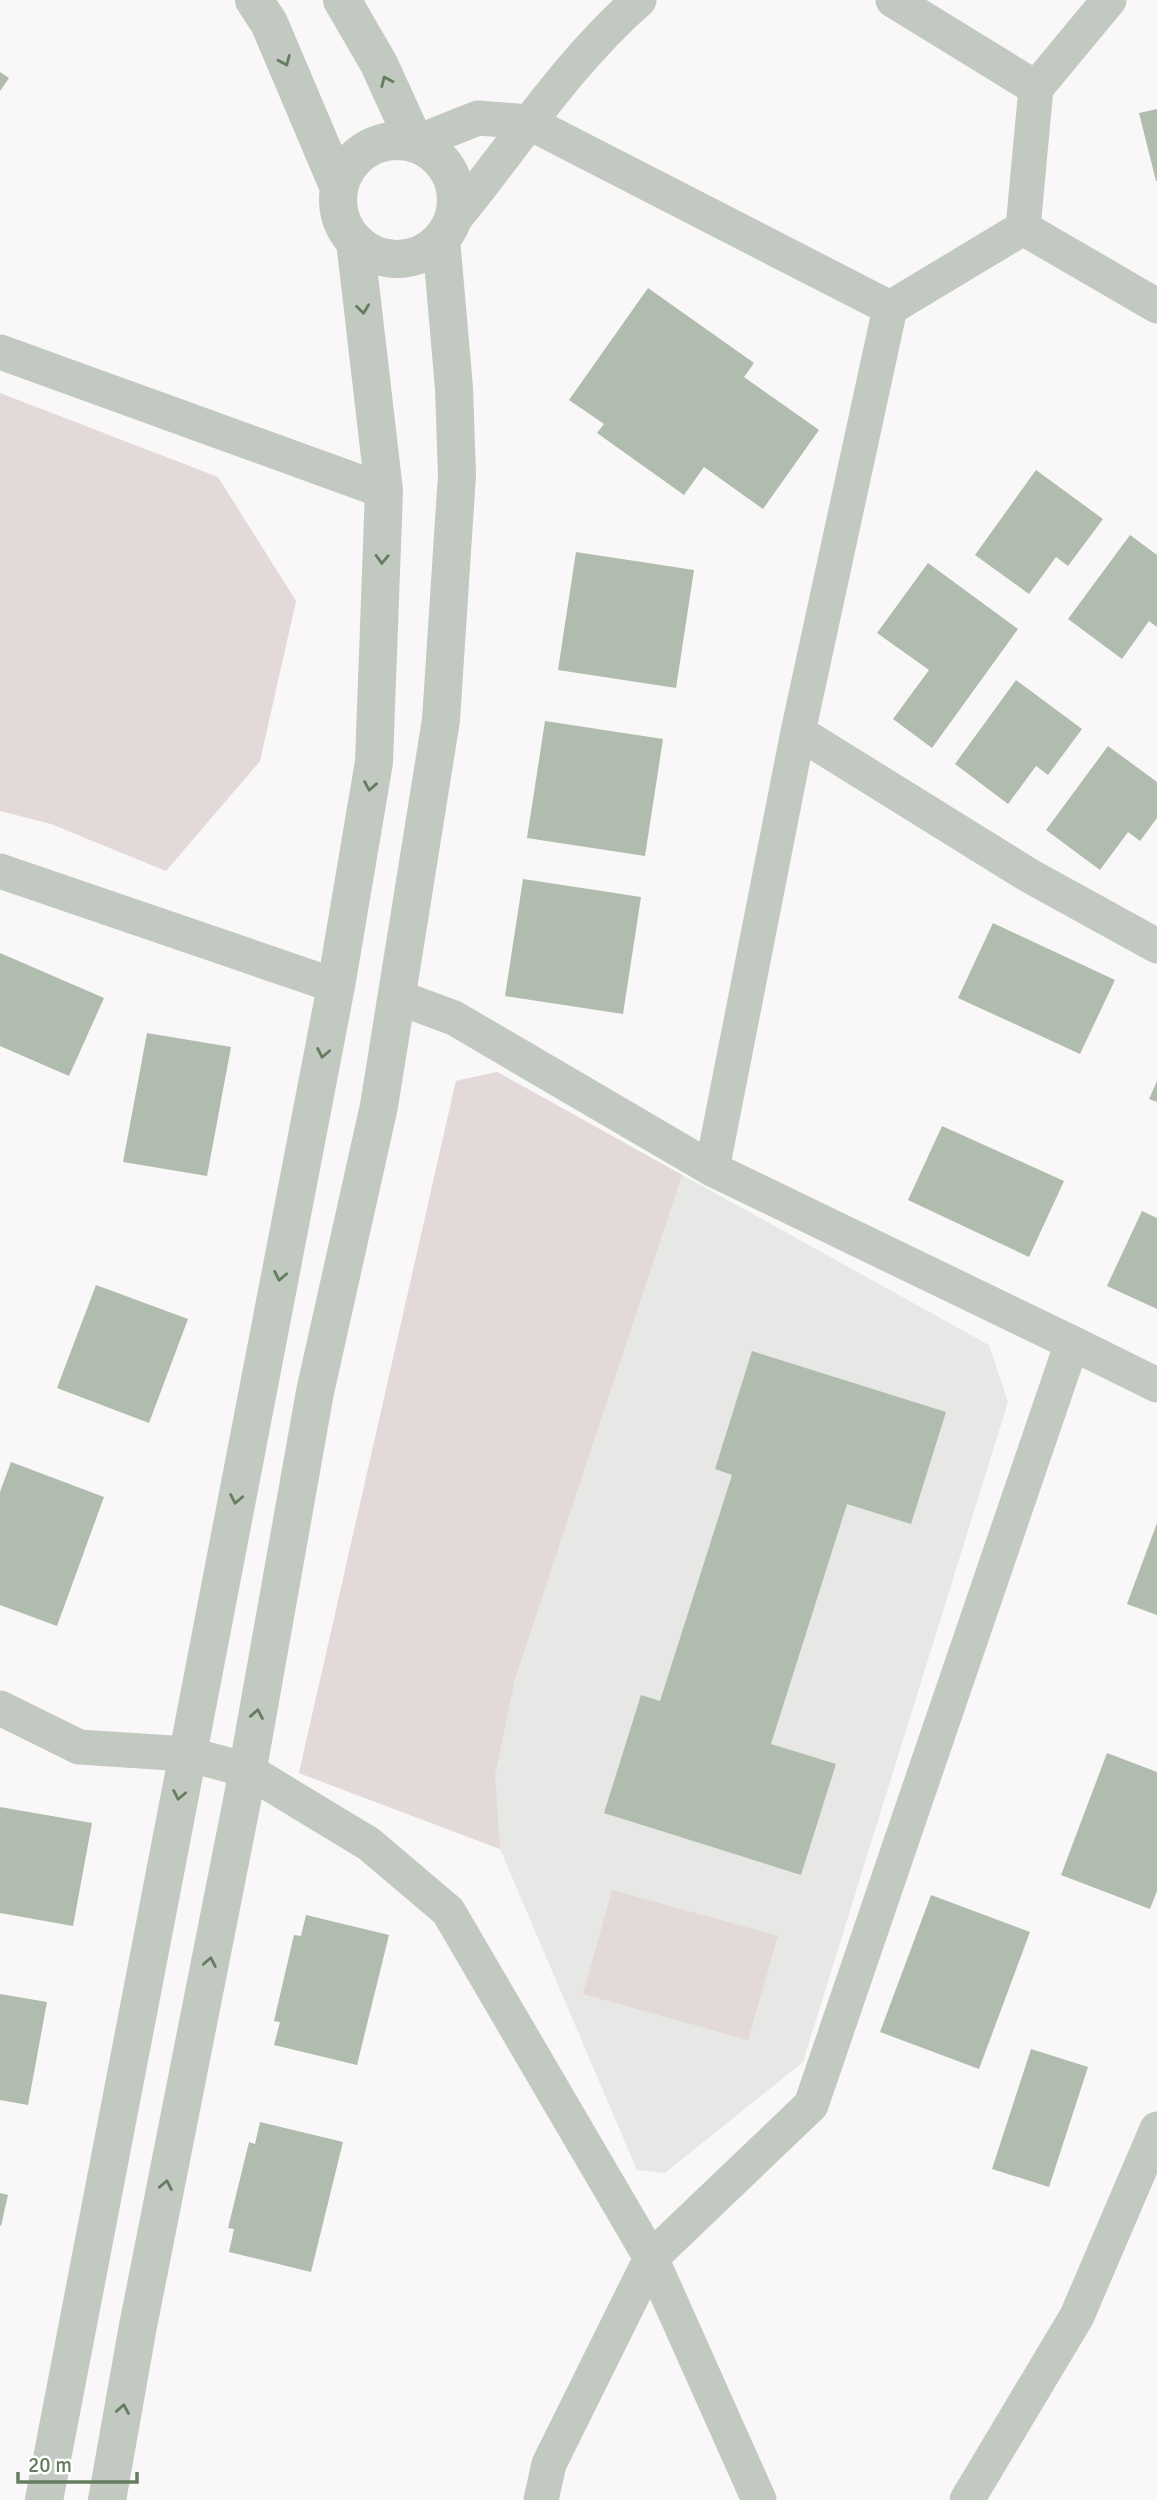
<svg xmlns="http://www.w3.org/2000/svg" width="1157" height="2500" font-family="Signika,sans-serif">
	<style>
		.built { fill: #e7e8e6 }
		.green { fill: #e2d9d8 }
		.building { fill: #b0bcad }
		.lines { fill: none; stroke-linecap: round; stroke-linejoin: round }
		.minor { stroke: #c1c9c0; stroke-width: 35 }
		.tertiary { stroke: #c1c9c0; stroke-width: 38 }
		.oneway { stroke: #637d5e }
	</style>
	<rect width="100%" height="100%" fill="#f9f7f8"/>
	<path class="built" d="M497,1072L989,1345L1008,1402L803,2062L665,2173L637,2170L500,1849L299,1773L456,1081Z"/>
	<path class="green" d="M0,393L218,477L296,601L260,761L166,871L51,824L0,811Z
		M497,1072L682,1175L515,1679L495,1775L500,1849L299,1773L456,1081Z
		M612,1890L778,1936L748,2040L583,1994Z"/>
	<path class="building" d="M0,72L9,78L0,91Z
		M1157,109V181H1156L1139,113Z
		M648,288L754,363L744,377L819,430L763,509L704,467L684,495L597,433L604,424L569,400Z
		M1036,470L1103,519L1068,566L1056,557L1029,594L975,555Z
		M1130,535L1157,555V627L1149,621L1122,659L1068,619Z
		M576,552L694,570L676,688L558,670Z
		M928,563L1018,629L932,748L893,719L929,670L877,633Z
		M1016,680L1082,729L1048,775L1036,766L1008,804L955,764Z
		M545,721L663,739L645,856L527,838Z
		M1108,746L1157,782V818L1140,841L1128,832L1100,870L1046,830Z
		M523,879L641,897L623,1014L505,996Z
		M993,923L1115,980L1080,1054L958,998Z
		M0,953L104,998L69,1076L0,1046Z
		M147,1033L231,1047L207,1176L123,1162Z
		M1157,1081V1102L1149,1099Z
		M942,1126L1064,1181L1029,1257L908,1200Z
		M1142,1211L1157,1218V1309L1107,1286Z
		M96,1285L188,1319L149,1423L57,1388Z
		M752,1351L946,1412L911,1524L847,1504L771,1744L836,1764L801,1875L604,1813L641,1695L660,1701L732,1475L715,1469Z
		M11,1462L104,1497L57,1626L0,1605V1492Z
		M1157,1523V1615L1127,1604Z
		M1107,1753L1157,1772V1891L1150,1909L1061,1875Z
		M0,1807L92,1823L73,1926L0,1913Z
		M931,1895L1030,1932L979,2069L880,2032Z
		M306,1915L389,1935L357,2065L274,2045L280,2022L274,2021L294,1935L301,1936Z
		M0,1994L47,2002L28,2105L0,2100Z
		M1031,2049L1088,2067L1049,2187L992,2169Z
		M260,2122L343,2142L311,2272L229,2252L234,2229L228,2228L249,2142L255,2144Z
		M0,2193L8,2195L1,2226L0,2225Z"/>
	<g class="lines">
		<path class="minor" d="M893,0L1036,88L1023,228
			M1036,88L1109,0
			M415,143L478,118L528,122L890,308L1023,228L1157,306
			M452,222C513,148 566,64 639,0
			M0,352L384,491
			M798,732L1030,876L1157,946
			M0,871L336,986
			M397,997L454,1018L712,1169
			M1072,1343L1157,1385
			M0,1708L79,1747L187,1754L247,1770L369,1844L448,1911L651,2258L549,2464L541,2500
			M759,2500L651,2258L811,2105L1072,1343L712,1169L798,732L890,308
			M967,2500L1077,2316L1157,2129"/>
		<path class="tertiary" d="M254,0L269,23L339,188
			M342,0L379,64L415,143
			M338 200a59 59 0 1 1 118 0a59 59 0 1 1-118 0Z
			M44,2500L336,986L374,762L384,491L355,241
			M107,2500L138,2326L243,1796L315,1392L379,1106L441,720L457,475L454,388L441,239"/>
	</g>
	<defs><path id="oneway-chevron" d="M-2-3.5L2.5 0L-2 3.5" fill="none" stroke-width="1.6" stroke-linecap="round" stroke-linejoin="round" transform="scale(1.75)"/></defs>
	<g class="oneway">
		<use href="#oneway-chevron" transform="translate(285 61) rotate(67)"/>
		<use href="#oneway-chevron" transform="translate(386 81) rotate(-114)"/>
		<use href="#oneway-chevron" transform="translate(363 309) rotate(83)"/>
		<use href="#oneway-chevron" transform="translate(382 559) rotate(92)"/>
		<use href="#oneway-chevron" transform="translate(370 786) rotate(100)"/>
		<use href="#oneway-chevron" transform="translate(323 1053) rotate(101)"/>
		<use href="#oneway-chevron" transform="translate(280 1276) rotate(101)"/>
		<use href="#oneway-chevron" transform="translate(236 1499) rotate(101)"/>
		<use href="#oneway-chevron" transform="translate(257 1714) rotate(-80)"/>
		<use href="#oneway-chevron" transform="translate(179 1795) rotate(101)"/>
		<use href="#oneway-chevron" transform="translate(210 1962) rotate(-79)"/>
		<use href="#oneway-chevron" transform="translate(166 2185) rotate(-79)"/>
		<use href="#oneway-chevron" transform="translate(123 2409) rotate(-80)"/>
	</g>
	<path d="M18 2472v10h119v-10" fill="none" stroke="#637d5e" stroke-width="3.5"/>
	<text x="28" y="2472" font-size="21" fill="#637d5e" stroke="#ffffff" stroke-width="5" paint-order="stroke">20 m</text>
</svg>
